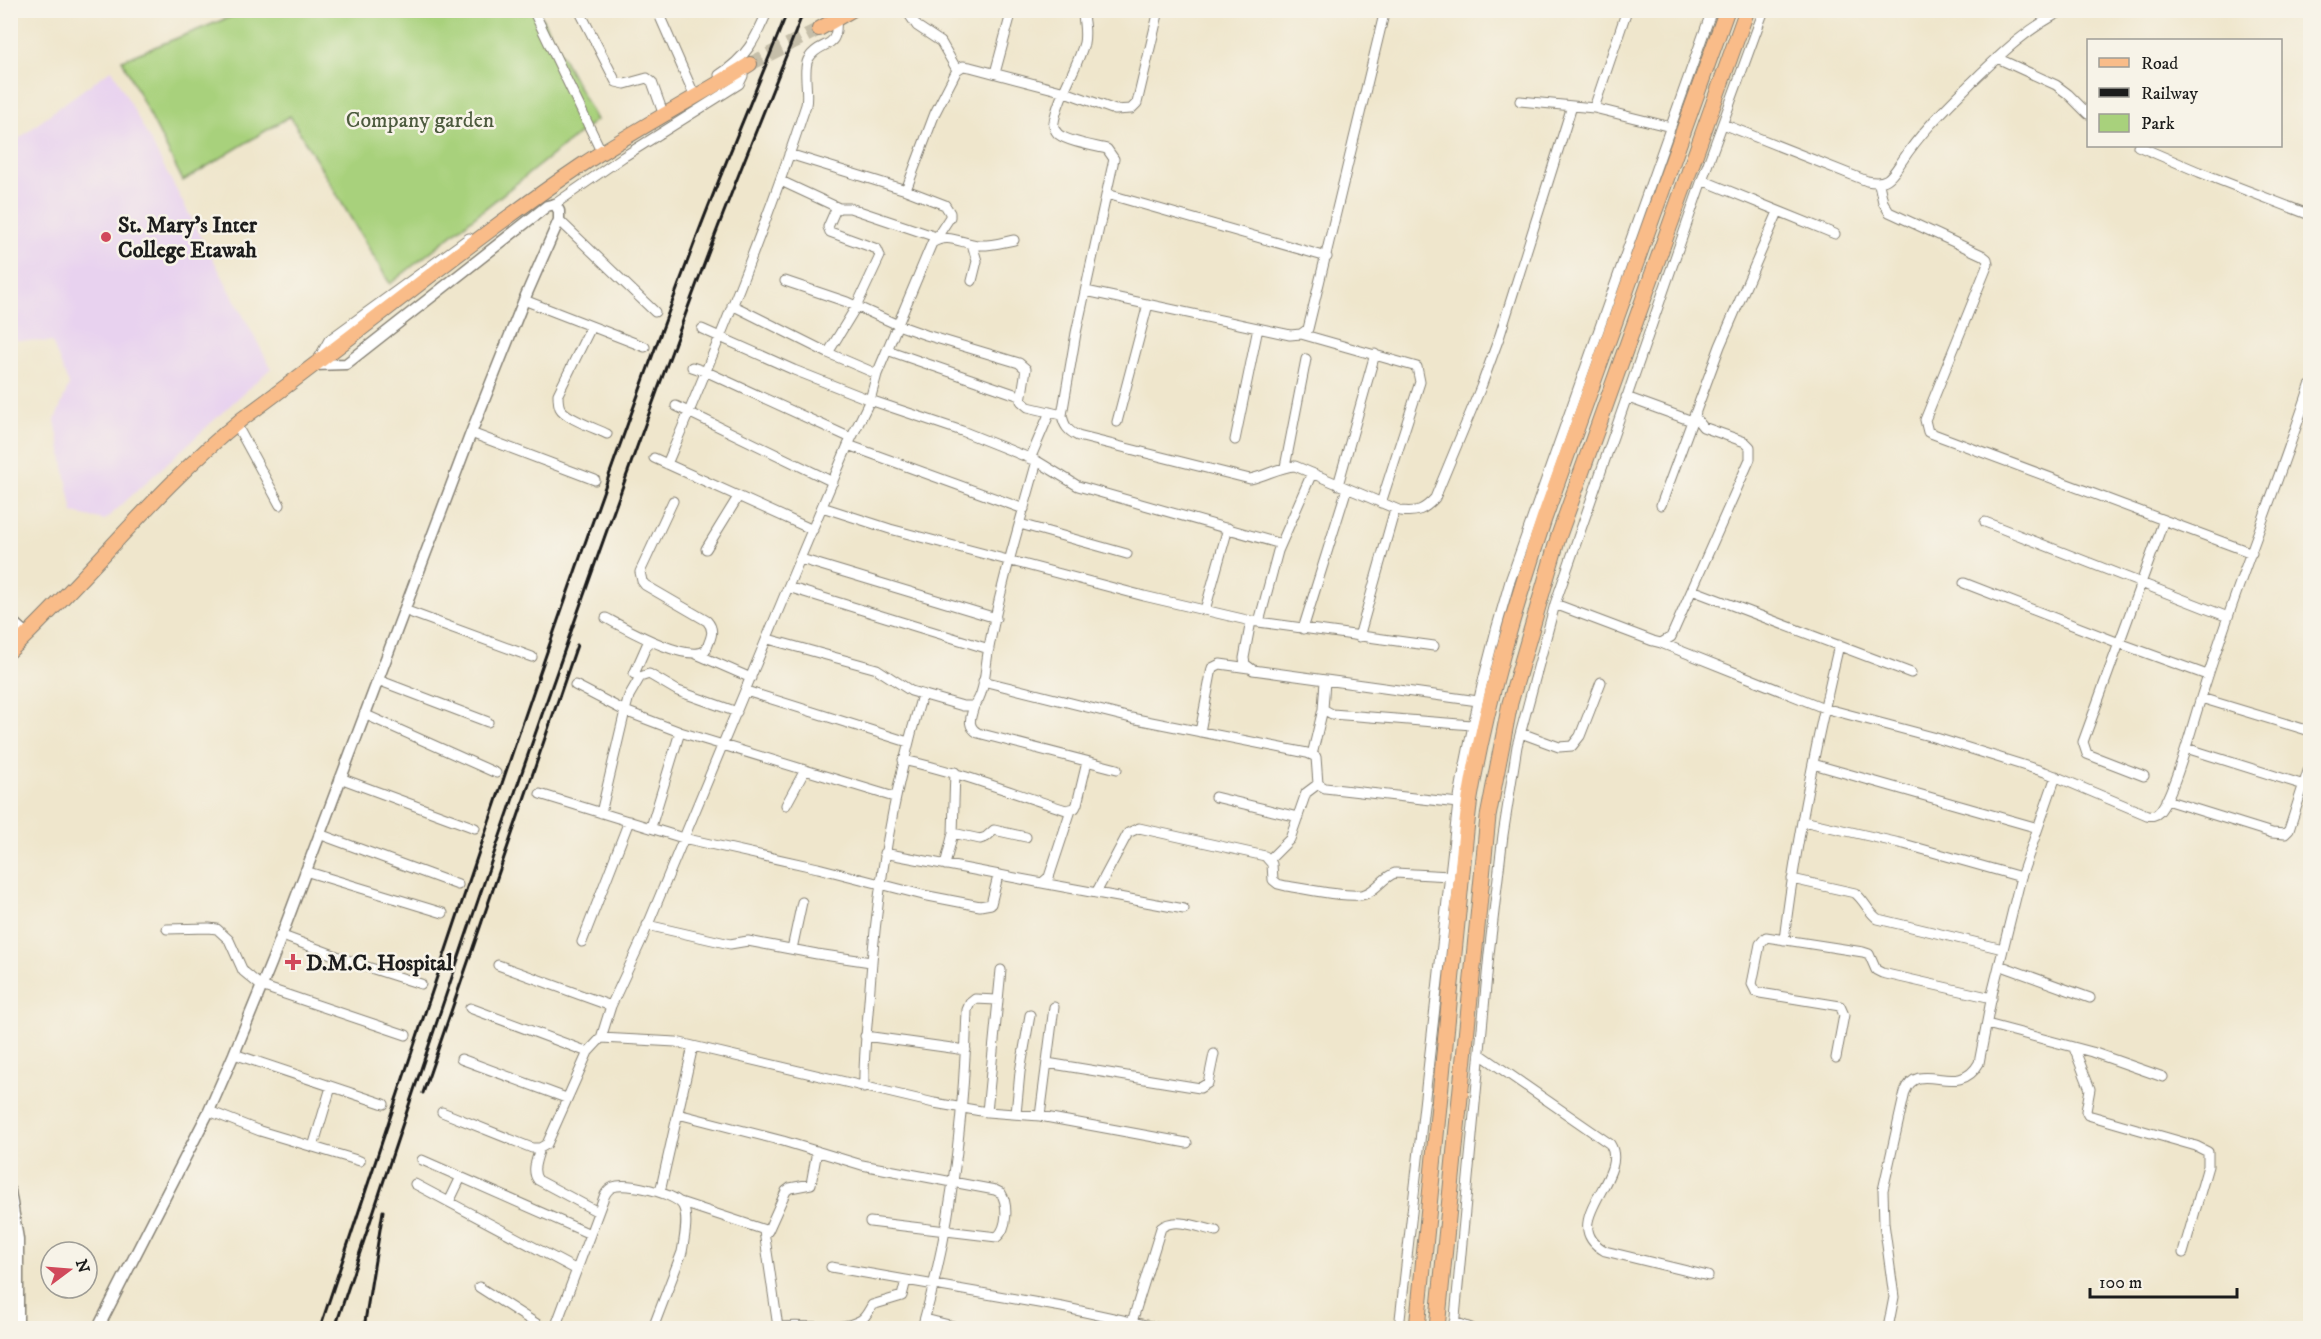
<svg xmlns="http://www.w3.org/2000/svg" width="2321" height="1339" font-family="'IM FELL DW Pica',serif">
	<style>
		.built { fill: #e8d2ef }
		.park { fill: #a8d17c; stroke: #62764c; stroke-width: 1.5 }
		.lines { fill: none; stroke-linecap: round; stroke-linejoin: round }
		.primary-tunnel { stroke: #c5bea9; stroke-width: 14; stroke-dasharray: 14 7; stroke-linecap: butt }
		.minor-casing { stroke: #868174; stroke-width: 11 }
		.tertiary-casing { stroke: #868174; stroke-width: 13 }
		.primary-casing { stroke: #868174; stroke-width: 16 }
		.trunk-casing { stroke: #868174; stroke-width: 17 }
		.minor { stroke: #fff; stroke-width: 9 }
		.tertiary { stroke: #fff; stroke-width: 10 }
		.primary { stroke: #f9bc89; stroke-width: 14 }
		.trunk { stroke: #f9bc89; stroke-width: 15 }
		.rail { stroke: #1c1c1c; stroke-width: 3 }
		.poi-dot { fill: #d1495b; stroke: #f7f3e8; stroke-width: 2 }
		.labels { text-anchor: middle; stroke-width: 5; stroke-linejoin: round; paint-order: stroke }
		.park-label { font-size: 22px; fill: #4d5b3e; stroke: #f7f3e8 }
		.poi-label { font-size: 22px; font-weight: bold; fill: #1c1c1c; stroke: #f7f3e8; text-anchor: start }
	</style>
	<rect width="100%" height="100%" fill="#f7f3e8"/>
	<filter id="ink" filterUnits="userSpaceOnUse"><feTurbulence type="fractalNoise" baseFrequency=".0167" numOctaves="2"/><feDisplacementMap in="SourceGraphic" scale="12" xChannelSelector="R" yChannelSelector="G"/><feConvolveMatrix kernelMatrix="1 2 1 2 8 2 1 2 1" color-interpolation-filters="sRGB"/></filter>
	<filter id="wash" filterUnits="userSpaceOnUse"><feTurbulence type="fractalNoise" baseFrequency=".008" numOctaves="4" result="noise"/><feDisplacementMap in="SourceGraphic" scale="24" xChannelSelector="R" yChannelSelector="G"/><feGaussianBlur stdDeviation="1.35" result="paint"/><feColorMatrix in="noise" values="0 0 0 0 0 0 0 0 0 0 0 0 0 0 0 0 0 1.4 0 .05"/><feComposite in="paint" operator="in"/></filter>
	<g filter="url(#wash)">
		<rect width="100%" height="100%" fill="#efe6cc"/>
		<path class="built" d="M112,69L271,368L105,520L73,513L55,420L69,385L52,342L16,340L11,329L10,146L55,110Z"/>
		<path class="park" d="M245,11H538L596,120L390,284L290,116L183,181L122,60Z"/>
	</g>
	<g filter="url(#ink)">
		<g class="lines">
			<path class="primary-tunnel" d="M750,64L819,29"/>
			<defs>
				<path id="minor" d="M533,10L599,147
					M579,10L616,82L625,84L647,78L652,82L662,110
					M657,10L693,92
					M906,10L917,26L941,42L957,70
					M1082,10C1084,21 1086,32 1084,43C1077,69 1058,96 1054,122C1053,126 1055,131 1058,134C1068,142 1095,146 1107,149L1114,159L1076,333L1062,415C1064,426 1068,431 1078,436L1250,479C1266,476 1278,467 1295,466L1401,511C1417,513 1424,510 1435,498L1481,387L1500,335L1572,106
					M137,11L138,10
					M1997,58L2056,85L2068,94L2088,114
					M995,73L1012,10
					M719,75C747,57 755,40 768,10
					M1520,101L1594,108L1671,127
					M1594,108L1627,10
					M1723,124L1867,181C1888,185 1891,177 1902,161C1921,132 1945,109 1970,84C2000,55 2026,29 2064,10
					M2138,146L2199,172L2310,215
					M789,154L906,190L945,205L950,213V217L937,237
					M1702,180L1835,234
					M781,181L839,208
					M1879,184L1883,202L1889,212L1982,255L1987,259L1988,264L1925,420L1928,432L2252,553
					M906,190L935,113L957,70L963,66L970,67L1065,92L1115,110L1131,109L1137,103L1159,10
					M1107,194L1327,257
					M555,204L623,157L739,84L743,76V69
					M559,220L655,312
					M972,244L977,261L972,281
					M785,281L847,302L898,325L926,335L1019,363L1026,369L1021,401L1028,407L1062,415
					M1086,291L1290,335L1301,334L1308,329L1385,10
					M524,300L645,347
					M732,305L828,353L877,374
					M591,327L558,394C558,398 558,404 560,408C565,418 597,429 607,434
					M702,329L794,370L870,400L962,431L1037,461L1078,486L1281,544
					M1301,334L1417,367L1420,382L1381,503
					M887,350L1020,396
					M828,353L856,307L880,256L877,249L830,232L828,227L835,211L839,208H850L939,238
					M319,358L329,340L469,238
					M692,367L707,372L851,438
					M1626,397L1692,421
					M676,406L833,482
					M1117,422L1148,304
					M236,424L280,505
					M471,433L595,480
					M1235,440L1258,328
					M848,445L1024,509
					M654,458L813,530
					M1030,459L1050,412
					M667,464C717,346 766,227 806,105C809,92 802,68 809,58C821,39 839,52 836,19
					M1285,467L1306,359
					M1338,485L1375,354
					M1661,505L1695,413
					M822,507L890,529L1144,596L1251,621L1434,646
					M1985,522L2228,617
					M1020,524L1127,554
					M706,549L738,497
					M801,559L996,618
					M1964,583L2119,643L2207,675
					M788,587L989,649
					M1692,590L1911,673
					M1555,604L1653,641L1661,643L1671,637L1750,459V447L1745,442L1703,427L1695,417L1696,411L1720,346L1778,212
					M404,610L532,657
					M1205,610L1228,528
					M606,618C625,628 687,664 706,650C710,639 716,631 707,621L645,585L642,581L640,572L673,501
					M1251,621L1244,658L1245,664L1253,670L1478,701
					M1259,622L1278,551L1312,473
					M1303,629L1347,488
					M1359,637L1395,509
					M768,639L877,669L911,691L963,706H974C985,694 985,669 988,653C999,590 1020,523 1037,461
					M1661,643L1824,708L1933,737L2045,772L2147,815C2152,816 2155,816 2159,812C2172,799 2190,734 2196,714C2229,603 2274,496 2310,386
					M696,654L751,678
					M634,674L649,640
					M378,680L488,722
					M983,681L1131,718L1307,753L1316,757L1318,784L1325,788L1458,803
					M1325,681L1323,709L1332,714L1472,725
					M575,685L625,711L680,732L894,797
					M746,691L908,742
					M2201,698L2310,731
					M974,706C971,717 966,726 978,733L1117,769
					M364,714L496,773
					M1200,732L1212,668L1220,664L1249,668
					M1521,733L1559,747L1572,746L1580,736L1601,682
					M2186,748L2304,785
					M1312,755L1323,709
					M903,760C959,772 1012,793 1066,810L1075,808L1077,804L1087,762
					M1813,764L2038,828
					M2144,776L2087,754L2083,742L2164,520
					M340,778L475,828
					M540,794L683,838L818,868L923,895L980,906L991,904L998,876
					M1215,797L1298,817
					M2166,800L2272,833L2285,834L2289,830L2310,765
					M786,805L805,770
					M601,813L625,711L629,696L640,677L649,674L678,691L737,712
					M1803,821L1904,844L2021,877
					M651,827L680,732
					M953,833L980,839L986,837L994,830L1026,837
					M319,834L458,885
					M884,853L1042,883L1049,877L1071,810
					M1270,859L1290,839L1306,793L1318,784
					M945,865L953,833L955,772
					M305,871L443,913
					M1792,879L1855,893C1865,901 1868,912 1878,919L2003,949
					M1042,883L1184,909
					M1096,893L1128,833L1139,828L1265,856L1272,864L1273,880L1278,884L1286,886C1302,888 1351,899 1365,894C1377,890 1383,877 1395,873L1450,876
					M647,925L730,944L748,941L817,954L871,962
					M167,929L209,928L217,929L229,940L243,971L261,986L406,1035
					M280,935L361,965L421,984
					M1784,940C1796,841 1816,742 1839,645
					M582,942L629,821
					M792,949L802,902
					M498,965L611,1006
					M1999,965L2090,998
					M470,1008L588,1052
					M1987,1024L2092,1052L2163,1077
					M865,1036L966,1050
					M601,1038L676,1042L934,1103L987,1112L1040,1116L1187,1143
					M2074,1048L2090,1089L2086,1111L2088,1115L2196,1146L2208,1152V1166L2183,1253
					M234,1054L384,1104
					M1480,1054L1610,1144C1631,1177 1555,1223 1605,1251L1708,1276
					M1836,1058L1844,1015L1840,1006L1760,993L1756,992L1752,984L1760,944L1766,937L1863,952L1869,954L1876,970L1882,973L1992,998
					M461,1059L566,1098
					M1047,1063L1200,1088L1208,1083L1214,1054
					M864,1088C863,1054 868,1021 870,987C877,887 893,791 922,695
					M209,1111L260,1131L360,1161
					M442,1112L532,1148H540L547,1144L588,1052L601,1038L611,1006L642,939L788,587L848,445L870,400L877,374L932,243C948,232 962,244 979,245C990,246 1003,242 1014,240
					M987,1112L1001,970
					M678,1114L783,1141L862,1165L995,1190L1001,1193C1008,1204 1008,1228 997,1237L870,1222
					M1016,1114L1020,1072L1030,1015
					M1040,1116L1054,1007
					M313,1147L331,1087
					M540,1148C537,1159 531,1171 538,1180L598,1212
					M422,1160L590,1234
					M415,1184L577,1270
					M660,1192L693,1046
					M449,1202L461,1177
					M680,1202L768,1231L786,1191L790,1188L811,1184L817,1151
					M764,1231L778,1327
					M831,1267L1062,1307L1159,1328
					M479,1287L543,1328
					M925,1319L961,1328
					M1132,1322L1161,1228C1175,1216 1200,1228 1216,1231
					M1454,1322L1471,1328
					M555,1328L604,1197C606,1192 608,1189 613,1187C626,1182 676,1193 683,1206C689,1218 684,1240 682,1252L653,1328
					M775,1328C798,1322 838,1334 861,1320C866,1317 869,1310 872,1305L902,1296L906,1280
					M922,1328C952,1226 964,1117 967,1010L970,1003L975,999L997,1000
					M1399,1328L1458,803C1471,727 1488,654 1510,581L1712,10
					M1454,1328L1489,954L1503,835L1517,746L1555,604L1702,180L1764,10
					M1888,1328L1894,1297L1884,1223L1883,1190L1905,1092C1918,1057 1958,1101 1979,1063L1993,990L2021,877L2056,776"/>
				<path id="tertiary" d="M10,620L28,635
					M10,1191L18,1239V1328
					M98,1328L209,1111L234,1054L272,961L471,433L524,300L559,220V211L555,204L547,206L346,364L315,365"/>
				<path id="primary" d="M819,29L852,10
					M10,651C90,576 157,488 242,419C356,336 465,244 582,165C636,129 694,99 750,64"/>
				<path id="trunk" d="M1417,1328L1463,862C1465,841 1467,819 1470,798C1486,704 1514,610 1544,519L1727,10
					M1437,1328L1488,817L1510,703L1558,538L1747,10"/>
			</defs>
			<use href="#minor" class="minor-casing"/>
			<use href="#tertiary" class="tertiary-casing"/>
			<use href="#primary" class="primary-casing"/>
			<use href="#trunk" class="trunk-casing"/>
			<use href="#minor" class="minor"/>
			<use href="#tertiary" class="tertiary"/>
			<use href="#primary" class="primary"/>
			<use href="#trunk" class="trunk"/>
			<path class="rail" d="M423,1093L577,645
				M320,1328C440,969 557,607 691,252C721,171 756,91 788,10
				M335,1328C453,970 574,612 706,259C737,176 772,93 804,10
				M364,1328L383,1211"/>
		</g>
	</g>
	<g class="poi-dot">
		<circle cx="106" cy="237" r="6"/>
		<path d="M290 953h6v6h6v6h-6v6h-6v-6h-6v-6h6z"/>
	</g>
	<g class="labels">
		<g class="park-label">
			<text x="420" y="127">Company garden</text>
		</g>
		<g class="poi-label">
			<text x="118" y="232">St. Mary's Inter<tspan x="118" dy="25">College Etawah</tspan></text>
			<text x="306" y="970">D.M.C. Hospital</text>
		</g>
	</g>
	<rect width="2321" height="1339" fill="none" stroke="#f7f3e8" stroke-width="36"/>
	<rect x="2087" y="39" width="195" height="108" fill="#f7f3e8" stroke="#9f9d96" stroke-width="1.5"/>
	<rect x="2099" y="58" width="30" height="9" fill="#f9bc89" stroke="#9f9d96" stroke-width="1.5"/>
	<text x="2141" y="69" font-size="18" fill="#1c1c1c">Road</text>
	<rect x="2099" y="88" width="30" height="9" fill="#1c1c1c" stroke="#9f9d96" stroke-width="1.5"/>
	<text x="2141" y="99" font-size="18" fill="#1c1c1c">Railway</text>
	<rect x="2099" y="114" width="30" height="18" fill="#a8d17c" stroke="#9f9d96" stroke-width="1.5"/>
	<text x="2141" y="129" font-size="18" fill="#1c1c1c">Park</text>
	<g transform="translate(69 1270) rotate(74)"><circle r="28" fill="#f7f3e8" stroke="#9f9d96" stroke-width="1.5"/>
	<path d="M0-4.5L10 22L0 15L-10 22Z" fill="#d1495b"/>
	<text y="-9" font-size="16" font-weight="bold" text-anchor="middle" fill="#1c1c1c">N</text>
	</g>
	<path d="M2090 1288v9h147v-9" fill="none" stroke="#1c1c1c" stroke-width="3"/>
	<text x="2099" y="1288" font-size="18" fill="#1c1c1c" stroke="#f7f3e8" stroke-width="4.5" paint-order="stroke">100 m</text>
</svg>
